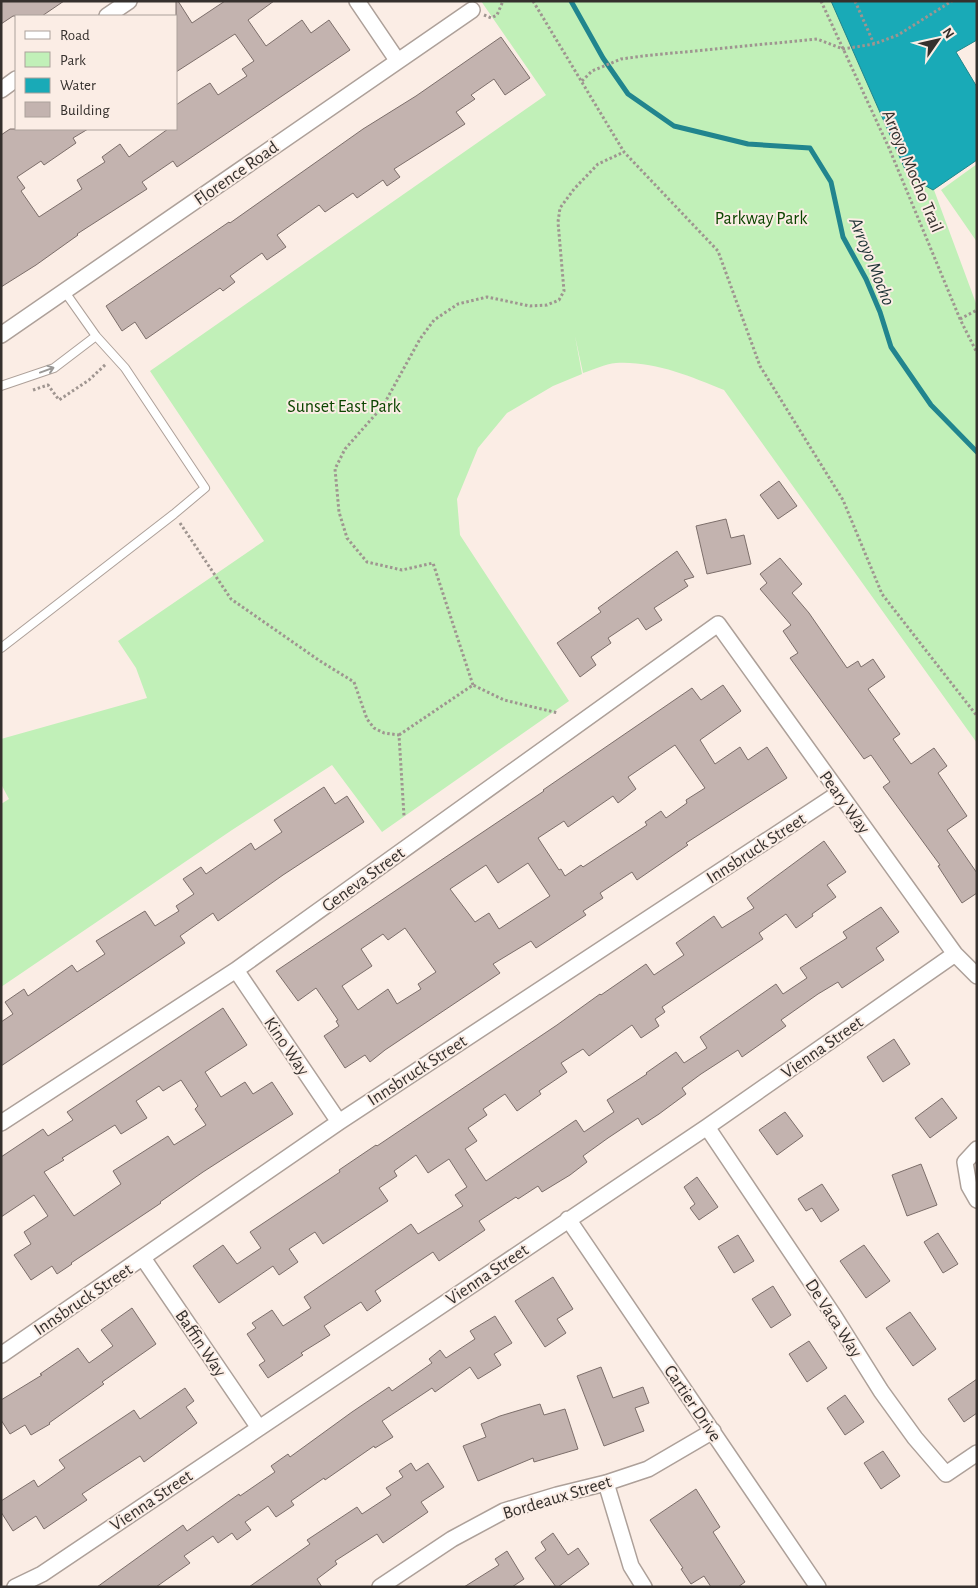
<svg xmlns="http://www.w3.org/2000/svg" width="978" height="1588" font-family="'Alegreya Sans',sans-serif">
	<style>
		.green { fill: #c1f0b8 }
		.water { fill: #19aab7; stroke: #21858e }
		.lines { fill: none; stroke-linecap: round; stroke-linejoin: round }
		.stream { stroke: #21858e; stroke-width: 5 }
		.building { fill: #c3b3af; stroke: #7c6e6a; fill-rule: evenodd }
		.service-casing { stroke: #ada099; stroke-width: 10 }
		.minor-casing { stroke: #ada099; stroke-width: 18 }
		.path { stroke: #9f9590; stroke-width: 3; stroke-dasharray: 2.5 2.5; stroke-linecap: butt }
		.service { stroke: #fff; stroke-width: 8 }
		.minor { stroke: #fff; stroke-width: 15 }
		.oneway { stroke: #9a9896 }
		.labels { text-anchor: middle; stroke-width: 4; stroke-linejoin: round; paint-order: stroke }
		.street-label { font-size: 18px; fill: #35302d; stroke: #fbede5 }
		.park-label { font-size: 18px; fill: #0c4500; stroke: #fbede5 }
		.water-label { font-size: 19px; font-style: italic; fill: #1d3335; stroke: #fbede5 }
	</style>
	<rect width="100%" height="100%" fill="#fbede5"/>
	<path class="green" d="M481,1H977V40L956,52L977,87V160L934,190L977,306V743L724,390C689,376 655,361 616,363C605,364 593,370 583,373L575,336L582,374L553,386L507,413L478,448L457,499L460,535L569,701L382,832L332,765L232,830L1,987V804L9,799L1,784V739L147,698L136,668L118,641L264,541L150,371L546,95Z
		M977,164V242L941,190Z"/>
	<path class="water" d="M831,1H977V40L956,52L977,87V160L933,190L908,176Z"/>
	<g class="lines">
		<path class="stream" d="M571,1L603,58L628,94L674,126L748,144L810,148L831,182L843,237L866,279L880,312L891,347L931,405L977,452"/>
	</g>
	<path class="building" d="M1,1H64L42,16H13L1,24Z
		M176,1H178L192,23L225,1H274L248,20L266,46L302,20L311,33L329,20L350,50L177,167L173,161L142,182L147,189L77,234L78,235L36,265L1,287V135L10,129H88L73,138L76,143L44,165L41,161L17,177L25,188L21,191L39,217L82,189L77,180L105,162L102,157L120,144L129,157L168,129H176V105L191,95L210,83L218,95L247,76L242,69L254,61L235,34L176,72Z
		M501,37L530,78L505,95L494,79L471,95L475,99L456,112L465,124L394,169L400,177L387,186L383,180L357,198L353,193L325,212L319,205L277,235L286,247L267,260L262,253L230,276L235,282L223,291L220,288L146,339L135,322L122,331L106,306L229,222L230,223L363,129L416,96Z
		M779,481L797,506L778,519L760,495Z
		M726,519L731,538L744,535L751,564L707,574L696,526Z
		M677,551L694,577L684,580L688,586L654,608L662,620L646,630L638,618L608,638L611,643L591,657L596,665L580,677L557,643L601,612L598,608Z
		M780,558L802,584L792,593L809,613L847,668L858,661L861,667L873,659L885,677L868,689L900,734L893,739L911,764L934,748L947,766L938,773L967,816L947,830L977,873V893L962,903L938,866L940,865L883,787L890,782L871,755L864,759L790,658L798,653L783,631L791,625L760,589L767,583L760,574Z
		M723,685L741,711L700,740L715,764L740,747L748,760L767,747L787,778L686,843L688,845L637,880L632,872L600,893L603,898L583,911L586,915L536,948L531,941L493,964L500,973L385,1050L370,1062L365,1055L345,1068L324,1036L339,1026L336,1021L338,1020L316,988L298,1001L276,971L544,791L543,790L692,688L701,700ZM675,745L705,788L686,800L687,803L666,818L661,811L645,822L647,825L583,867L581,865L565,876L561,869L559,870L538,838L564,821L568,827L613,796L618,803L636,789L628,777ZM528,863L550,896L499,929L489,913L475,922L450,889L486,865L498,883ZM405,928L436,972L418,984L421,989L397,1004L388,989L358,1010L342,986L372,966L361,949L383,934L388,940Z
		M324,787L335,804L347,796L364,822L283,875L218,921L213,913L180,936L185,943L1,1066V1022L13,1014L5,1002L24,989L28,996L72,965L77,972L105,954L96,941L145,911L155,926L179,911L176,906L194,894L183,879L201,867L206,874L251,843L255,850L282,832L274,820Z
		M824,841L846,872L827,885L836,897L812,914L813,916L796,928L786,914L759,933L763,939L662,1007L665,1012L655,1019L659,1026L641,1038L632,1025L589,1056L583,1049L561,1063L567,1072L539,1091L541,1094L517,1111L505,1094L483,1109L487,1115L468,1128L477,1141L465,1149L486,1181L576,1120L584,1132L614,1112L607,1100L647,1074L646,1073L676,1052L684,1063L707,1048L700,1037L776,984L783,994L807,978L800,968L847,938L843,932L881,907L899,932L876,948L884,960L842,988L838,982L818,994L781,1020L786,1026L742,1057L738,1050L701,1074L682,1088L686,1094L659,1114L642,1125L638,1118L608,1138L583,1156L587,1162L570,1175L542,1192L538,1186L518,1199L516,1197L479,1221L485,1230L439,1261L433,1252L409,1268L375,1291L381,1301L367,1311L361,1302L324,1326L330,1335L301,1353L303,1355L268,1378L259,1365L265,1361L247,1334L256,1328L252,1323L272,1310L283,1326L311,1308L304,1297L411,1224L418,1234L463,1206L455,1195L467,1187L449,1159L428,1173L416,1155L394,1171L397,1176L379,1188L388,1201L323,1244L315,1232L289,1249L298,1262L279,1275L273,1266L219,1303L193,1266L223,1245L237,1264L261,1248L250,1232L340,1172L339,1170L376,1145L377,1146L557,1025L600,994L601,995L646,964L654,975L684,955L676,943L714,916L722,928L754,908L747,898Z
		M223,1008L247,1045L205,1072L221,1097L245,1082L253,1094L272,1082L293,1114L203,1172L160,1202L161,1203L71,1263L72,1264L57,1274L52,1266L31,1280L14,1255L31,1244L24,1232L48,1216L34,1195L1,1217V1157L43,1129L48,1136L73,1120L67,1112ZM181,1080L198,1106L195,1109L206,1125L174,1145L168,1136L113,1171L121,1184L74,1216L44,1172L64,1160L62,1158L115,1125L121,1134L147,1118L136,1101L159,1086L163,1091Z
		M894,1039L910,1064L883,1082L867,1057Z
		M942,1098L957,1118L930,1138L915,1118Z
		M785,1112L803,1136L777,1155L759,1130Z
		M921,1164L937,1205L907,1216L892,1175Z
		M697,1177L718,1207L699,1220L690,1208L695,1204L684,1187Z
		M822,1184L839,1210L821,1222L812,1208L806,1211L798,1199Z
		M938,1233L958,1264L943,1273L924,1242Z
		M738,1235L754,1261L734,1273L718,1247Z
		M864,1245L890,1281L866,1298L840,1261Z
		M553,1277L573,1309L557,1319L566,1333L545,1347L515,1301Z
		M773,1286L791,1315L771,1328L752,1299Z
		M132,1308L156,1344L102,1382L104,1384L49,1423L50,1424L31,1435L25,1425L10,1434L1,1420V1400L42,1375L40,1374L78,1348L89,1363L113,1346L101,1330Z
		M910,1312L936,1349L913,1366L886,1328Z
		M495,1316L512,1343L494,1354L501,1365L478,1379L470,1367L435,1392L432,1388L382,1421L393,1437L375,1448L374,1446L325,1480L324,1478L291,1501L294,1505L276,1517L268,1506L245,1522L251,1530L237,1540L232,1533L218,1543L213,1536L184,1556L190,1563L156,1587H97L183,1525L187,1531L239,1494L240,1496L275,1472L271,1466L288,1454L290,1457L352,1412L389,1387L392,1391L432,1363L429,1359L440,1350L446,1358L475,1339L470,1331Z
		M809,1341L827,1368L807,1382L789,1354Z
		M601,1367L613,1398L643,1387L649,1403L635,1408L644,1431L604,1446L577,1376Z
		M977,1379V1413L964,1422L948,1399Z
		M185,1388L194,1401L186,1407L197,1423L144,1462L140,1456L82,1494L87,1500L44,1529L36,1516L13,1531L1,1512V1501L34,1480L38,1487L65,1468L59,1460L134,1410L140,1419Z
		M845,1395L864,1422L845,1435L827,1408Z
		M540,1404L544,1415L565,1409L578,1449L534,1462L533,1458L478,1481L463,1446L486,1437L481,1424L500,1416Z
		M883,1451L900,1476L881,1489L864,1463Z
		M411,1463L416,1471L428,1463L444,1487L421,1502L428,1512L383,1543L377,1534L335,1561L337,1564L317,1579L322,1587H249L310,1544L307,1540L357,1507L362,1514L391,1495L386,1488L403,1477L399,1471Z
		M696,1489L720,1527L713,1532L745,1582L738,1587H711L704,1576L691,1584L681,1569L683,1568L650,1520Z
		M553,1533L568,1555L578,1548L589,1564L558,1587H556L535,1558L546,1550L541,1542Z
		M507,1551L524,1579L512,1587H464L499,1565L495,1559Z"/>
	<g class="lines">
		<defs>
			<path id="service" d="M1,386L54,368L96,336
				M1,648L174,514L205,488L125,368L96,336L65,292"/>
			<path id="minor" d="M357,1L397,60
				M107,16L129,1
				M1,90L16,79
				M1,335L472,10
				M236,970L339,1122
				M1,1123L236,970L718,624L955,954L977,976
				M707,1127L834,1316L881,1391L915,1438L946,1474L977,1453
				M977,1149L965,1162L969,1186L977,1200
				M568,1219L818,1587
				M143,1258L259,1428
				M1,1355L339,1122L839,793
				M606,1483L631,1566L644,1587
				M15,1587L42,1574L707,1127L955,954
				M380,1587L452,1539L504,1511L557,1495L606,1483L648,1469L713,1431"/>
		</defs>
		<use href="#service" class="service-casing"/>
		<use href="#minor" class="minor-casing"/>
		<path class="path" d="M533,1L624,152L718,251L760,366L843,500L882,594L977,716
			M821,1L889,148L960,319L977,353
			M855,1L874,44
			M484,15L491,18L497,15L503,1
			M582,81L592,71L621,59L643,56L817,39L843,49L874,44L898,35L952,1
			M960,319L977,310
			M33,390L48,385L59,400L89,380L106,364
			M180,523L231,599L320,661L354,682L367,719L374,728L384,733L399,735L404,816
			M473,685L433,563L402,570L367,562L347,538L339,512L335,469L345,449L383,406L420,339L434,320L458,304L487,297L530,306L547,305L559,300L564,291L558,222L560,208L574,189L598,164L624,152
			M399,735L473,685L504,700L558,713"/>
		<use href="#service" class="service"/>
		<use href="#minor" class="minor"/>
	</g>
	<defs><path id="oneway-shaft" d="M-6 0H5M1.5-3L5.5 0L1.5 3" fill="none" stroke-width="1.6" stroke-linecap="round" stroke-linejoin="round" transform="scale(1.25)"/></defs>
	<use class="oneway" href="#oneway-shaft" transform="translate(47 370) rotate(-20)"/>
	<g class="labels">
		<g class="street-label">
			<text transform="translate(913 171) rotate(67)" y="6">Arroyo Mocho Trail</text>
			<text transform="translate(236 173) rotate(-35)" y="6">Florence Road</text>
			<text transform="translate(845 802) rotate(54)" y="6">Peary Way</text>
			<text transform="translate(756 848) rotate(-33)" y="6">Innsbruck Street</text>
			<text transform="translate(363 879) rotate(-36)" y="6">Geneva Street</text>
			<text transform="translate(287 1046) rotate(56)" y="6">Kino Way</text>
			<text transform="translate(822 1047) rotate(-35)" y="6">Vienna Street</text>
			<text transform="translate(417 1070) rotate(-33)" y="6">Innsbruck Street</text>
			<text transform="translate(487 1274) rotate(-34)" y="6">Vienna Street</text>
			<text transform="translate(83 1299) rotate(-34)" y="6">Innsbruck Street</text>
			<text transform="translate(834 1318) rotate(57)" y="6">De Vaca Way</text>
			<text transform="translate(201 1343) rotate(56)" y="6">Baffin Way</text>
			<text transform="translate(693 1403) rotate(56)" y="6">Cartier Drive</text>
			<text transform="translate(557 1497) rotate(-17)" y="6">Bordeaux Street</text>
			<text transform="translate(151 1500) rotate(-34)" y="6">Vienna Street</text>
		</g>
		<g class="park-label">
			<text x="761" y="224">Parkway Park</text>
			<text x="344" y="412">Sunset East Park</text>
		</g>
		<g class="water-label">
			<text transform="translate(873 261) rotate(68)" y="7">Arroyo Mocho</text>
		</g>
	</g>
	<rect width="978" height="1588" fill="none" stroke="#35302d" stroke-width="5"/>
	<rect x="15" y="15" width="162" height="115" fill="#fbede5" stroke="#aca19b"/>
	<rect x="25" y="31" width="25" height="8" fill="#ffffff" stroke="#aca19b"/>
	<text x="60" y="40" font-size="15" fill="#35302d">Road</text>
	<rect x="25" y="52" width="25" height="15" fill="#c1f0b8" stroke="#aca19b"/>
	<text x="60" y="65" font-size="15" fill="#35302d">Park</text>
	<rect x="25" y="78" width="25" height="15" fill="#19aab7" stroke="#aca19b"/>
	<text x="60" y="90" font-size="15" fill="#35302d">Water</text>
	<rect x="25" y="102" width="25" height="15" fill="#c3b3af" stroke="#aca19b"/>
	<text x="60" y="115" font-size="15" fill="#35302d">Building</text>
	<g transform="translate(938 40) rotate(56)" stroke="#fbede5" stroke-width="4" paint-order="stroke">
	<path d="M0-4L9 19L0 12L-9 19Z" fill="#35302d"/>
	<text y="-8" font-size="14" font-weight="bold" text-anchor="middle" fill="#35302d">N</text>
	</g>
</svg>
